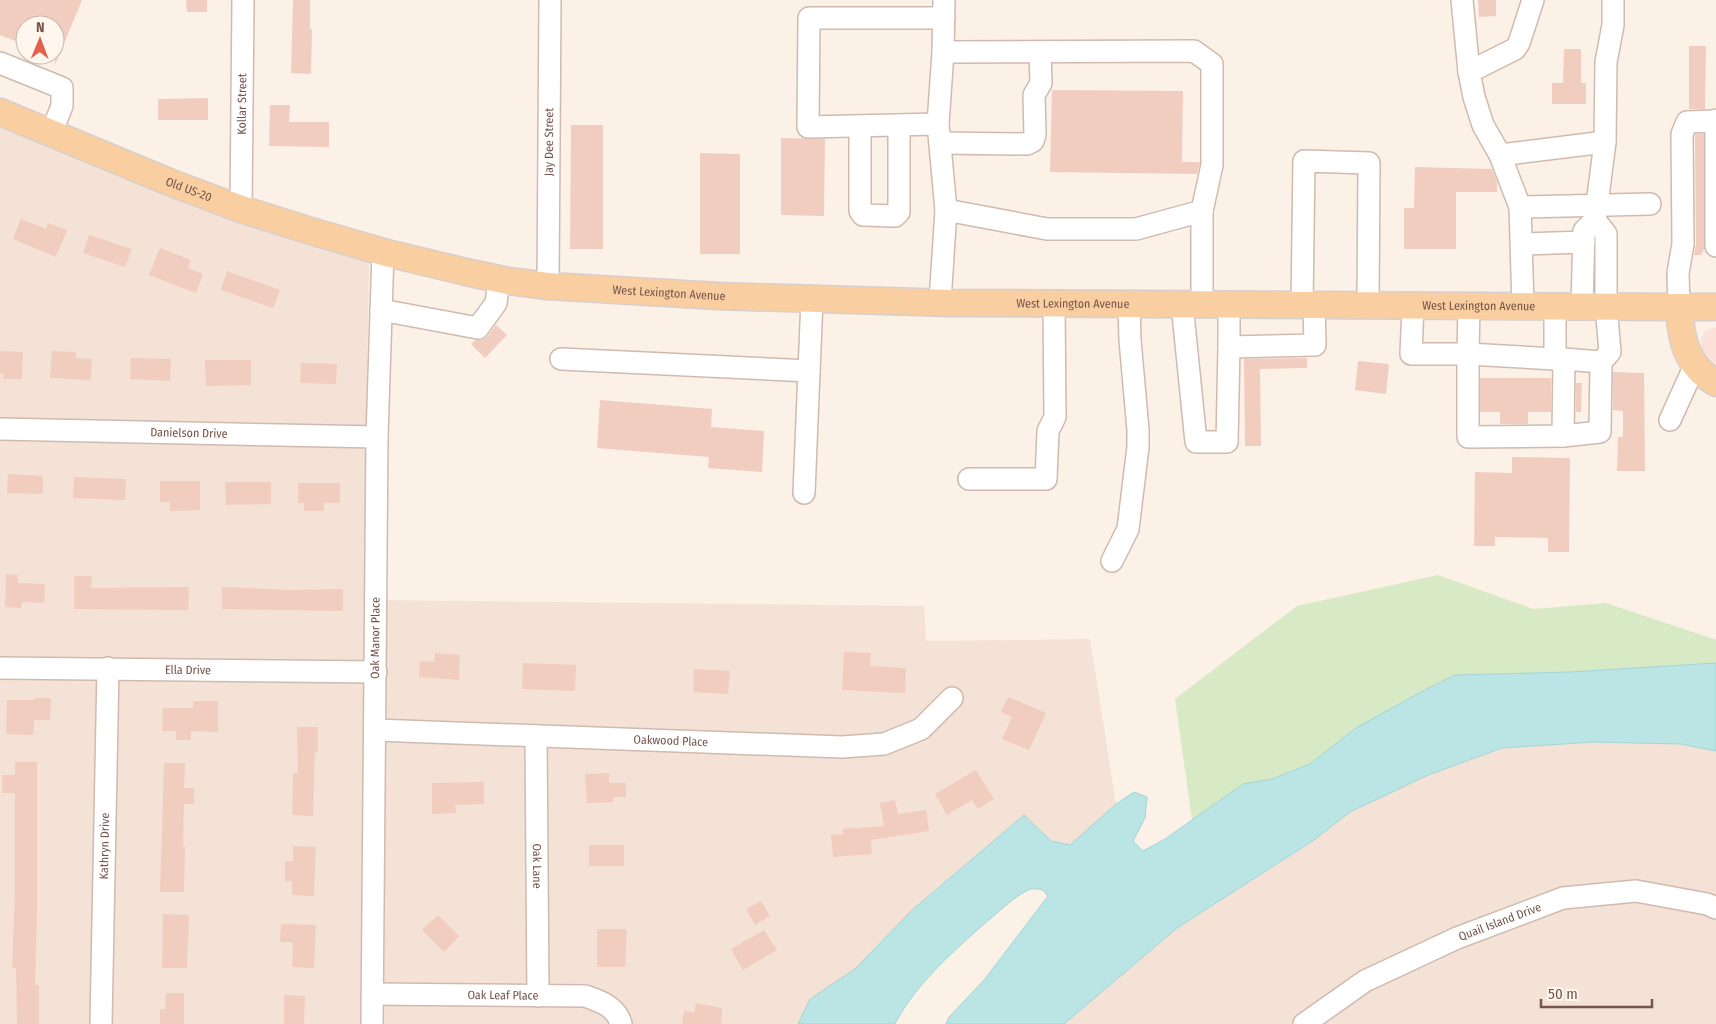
<svg xmlns="http://www.w3.org/2000/svg" width="1716" height="1024" font-family="'Fira Sans Condensed',sans-serif">
	<style>
		.residential { fill: #f3e2d5 }
		.commercial { fill: #fce1da }
		.green { fill: #d8e9c5 }
		.water { fill: #bbe4e5; stroke: #a1d5d7 }
		.building { fill: #f1cdbf }
		.lines { fill: none; stroke-linecap: round; stroke-linejoin: round }
		.minor-casing { stroke: #d0baaf; stroke-width: 24 }
		.major-casing { stroke: #d8cfcd; stroke-width: 29 }
		.minor { stroke: #fff; stroke-width: 21 }
		.major { stroke: #f9cea1; stroke-width: 26 }
		.labels { text-anchor: middle; stroke-width: 4; stroke-linejoin: round; paint-order: stroke }
		.street-label { font-size: 12px; fill: #75554b; stroke: #fff6ed }
	</style>
	<rect width="100%" height="100%" fill="#fcf1e6"/>
	<path class="residential" d="M0,128L161,195L369,262L364,600L924,606L926,641L1090,639L1116,804L1070,845L1051,841L1023,815L911,911L855,969L810,999L798,1024H0Z
		M1594,742L1681,744L1716,751V1024H1064L1177,928L1314,840L1350,812L1428,775L1502,748Z"/>
	<path class="commercial" d="M1716,327V364L1702,350L1701,339L1705,331Z"/>
	<path class="green" d="M1438,575L1533,609L1606,603L1714,639L1716,640V663L1570,672L1455,675L1356,728L1310,764L1272,779L1243,784L1192,820L1175,699L1297,606Z"/>
	<path class="water" d="M1716,663V751L1681,744L1594,742L1502,748L1428,775L1350,812L1314,840L1177,928L1064,1024H946L949,1017L984,980L1048,896L1043,890C1039,889 1033,888 1028,890C1014,897 1003,908 991,918C957,948 915,984 895,1024H798L810,999L855,969L911,911L1024,815L1051,841L1070,845L1116,804L1134,792L1147,797L1145,818L1133,841L1143,851L1165,839L1243,784L1272,779L1310,764L1356,728L1421,692L1455,675L1570,672Z"/>
	<path class="building" d="M0,0H82L55,65V25H25V45L0,35Z
		M186,0H207V12H187Z
		M293,0H310V29H312L311,74L291,73Z
		M1478,0H1496V16L1479,17Z
		M1689,46H1706L1705,109H1689Z
		M1564,49H1581V83H1586V104H1552V83H1563Z
		M1052,90L1183,91L1182,162H1200L1197,174L1050,172Z
		M208,98V120H158V99Z
		M270,105H290L289,122H329V147L269,146Z
		M571,125H603V249H570Z
		M1695,134H1704V249L1701,255H1694L1696,244Z
		M781,138L825,139L824,216L781,215Z
		M700,153L740,154V254H700Z
		M1415,167L1492,169L1497,182V192H1456V249H1404V208H1414Z
		M21,219L46,229L48,223L67,230L56,257L13,239Z
		M89,235L132,249L125,267L83,253Z
		M160,248L191,260L188,268L203,274L196,293L149,275Z
		M227,271L280,290L273,308L221,290Z
		M496,325L507,335L485,358L471,344L475,340H482L488,336Z
		M0,351L23,352L22,379H3L4,374H0Z
		M52,351L76,352V358L92,359L91,380L50,378Z
		M131,358L171,359L170,381L130,379Z
		M1307,358V368L1260,369L1261,446H1245L1244,359Z
		M205,360H251V385L206,386Z
		M1358,361L1389,364L1386,394L1355,390Z
		M301,363L337,364L336,384L300,383Z
		M1613,372L1644,373L1645,471H1617L1618,437H1623V411L1613,410Z
		M1480,378H1551V412H1528V424H1500V412H1480Z
		M1576,383H1582L1581,412H1576Z
		M600,400L712,409L711,427L764,431L762,472L708,468L709,457L597,448Z
		M1512,457L1570,458L1569,552H1548V538L1495,537V546H1474L1475,472L1512,473Z
		M8,474L43,476V494L7,493Z
		M74,477L126,479L125,500L73,498Z
		M160,481H200V510L170,511V502H160Z
		M225,482H271V504L226,505Z
		M298,483H340V503H324V511H304V503H298Z
		M6,574L18,575V583L45,584L44,603L22,602L21,608L5,607Z
		M74,576H92L91,588L189,587L188,610L74,609Z
		M222,587L290,590L343,589V611L222,609Z
		M844,652L871,653L870,666L906,668L905,693L842,690Z
		M435,653L460,655L459,680L419,677L420,661L434,662Z
		M523,663L576,665L575,691L522,689Z
		M694,669L730,671L728,694L693,692Z
		M1008,697L1046,713L1029,750L1002,739L1012,717L1001,712Z
		M35,698H51L50,720H34L33,735L6,734L7,700H35Z
		M193,701H218V732L191,731V740H176V731H162L163,708H193Z
		M297,727H318V752L315,753L313,816L292,815L293,773L298,774Z
		M15,762H37V912L35,985H39V1024H17L16,968H12L15,895V793H2V775H15Z
		M164,763H185L184,788H194V804H184L183,846H185L184,892H160Z
		M976,770L994,799L978,809L972,800L947,815L935,794Z
		M609,773V783H626V797H613V802L587,803L585,774Z
		M484,782V804L455,805L456,813L432,814V783Z
		M895,800L898,814L926,810L929,831L871,840L872,854L833,857L831,835L843,834V829L884,826L880,803Z
		M589,845H624V866H589Z
		M293,846L316,847L314,896L292,895V881H285V861H293Z
		M761,901L770,916L755,925L746,909Z
		M163,914L189,915L187,968H162Z
		M438,915L459,936L444,952L422,930Z
		M281,924L316,925L314,968L292,967L293,942H280Z
		M597,929H627L625,967H597Z
		M764,930L777,950L743,970L731,949Z
		M166,993H184V1024H160V1009H165Z
		M284,995L305,996L304,1024H284Z
		M696,1003L722,1008L721,1024H682L684,1011L694,1013Z"/>
	<g class="lines">
		<defs>
			<g id="minor">
				<path d="M944,0L943,52L938,124L946,210"/>
				<path d="M1462,0L1469,72L1474,97L1483,125L1500,155L1520,207L1523,306"/>
				<path d="M943,52L1194,51L1212,64V165L1202,211"/>
				<path d="M0,63L62,88V106L51,133"/>
				<path d="M1469,72L1515,49L1519,43L1533,0"/>
				<path d="M1716,120V246"/>
				<path d="M938,124L808,127L809,18H944"/>
				<path d="M860,126V211L863,215L895,216L899,212V125"/>
				<path d="M940,143L1027,144L1033,141L1035,135L1034,95L1041,83L1040,52"/>
				<path d="M1500,155L1605,142"/>
				<path d="M1520,207L1650,204"/>
				<path id="s1" d="M241,209L243,0"/>
				<path d="M1523,244L1584,242"/>
				<path id="s2" d="M548,286L550,0"/>
				<path d="M940,302L946,210L1047,229H1136L1202,211V304"/>
				<path d="M1182,304L1196,442H1227L1229,347"/>
				<path d="M1229,304V347L1315,345L1314,305"/>
				<path d="M1302,305L1304,161L1369,163L1368,305"/>
				<path d="M1413,305L1411,354H1468V437L1563,436L1564,359H1555"/>
				<path d="M1469,306L1468,354L1555,359V306"/>
				<path d="M1582,306L1584,231L1595,220"/>
				<path d="M1679,307L1678,273L1683,244L1682,134L1687,122L1715,121"/>
				<path d="M381,310L478,328L496,303L499,279"/>
				<path d="M561,359L809,371"/>
				<path d="M1564,359L1601,362L1610,352L1606,306V234L1595,220L1605,142L1606,62L1613,25V0"/>
				<path d="M1670,420L1695,365"/>
				<path id="s3" d="M0,429L377,437"/>
				<path d="M1563,436L1600,432L1601,362"/>
				<path d="M969,479H1046L1048,431L1055,417L1054,303"/>
				<path d="M804,493L812,299"/>
				<path d="M1112,561L1128,529L1138,447V430L1130,340L1129,304"/>
				<path id="s4" d="M0,668L376,672"/>
				<path id="s5" d="M375,730L842,747L884,744L921,729L952,698"/>
				<path id="s6" d="M536,736L538,996"/>
				<path id="s7" d="M372,994L585,996C600,1001 617,1007 621,1024"/>
				<path id="s8" d="M101,1024L108,668"/>
				<path id="s9" d="M372,1024L377,437L383,252"/>
				<path id="s10" d="M1304,1024L1365,981L1457,938L1563,898L1636,891L1707,904L1716,908"/>
			</g>
			<g id="major">
				<path id="s11" d="M0,112L169,182L241,209L311,231L383,252L466,272L508,281L548,286L718,296L951,303L1679,307C1681,340 1686,365 1716,383"/>
				<path d="M1679,307H1716"/>
			</g>
		</defs>
		<use href="#minor" class="minor-casing"/>
		<use href="#major" class="major-casing"/>
		<use href="#minor" class="minor"/>
		<use href="#major" class="major"/>
	</g>
	<g class="labels">
		<g class="street-label">
			<text dy="4" stroke="none"><textPath href="#s1" startOffset="105">Kollar Street</textPath></text>
			<text dy="4" stroke="none"><textPath href="#s2" startOffset="144">Jay Dee Street</textPath></text>
			<text dy="4" stroke="none"><textPath href="#s11" startOffset="204">Old US-20</textPath></text>
			<text dy="4" stroke="none"><textPath href="#s11" startOffset="698">West Lexington Avenue</textPath></text>
			<text dy="4" stroke="none"><textPath href="#s11" startOffset="1102">West Lexington Avenue</textPath></text>
			<text dy="4" stroke="none"><textPath href="#s11" startOffset="1508">West Lexington Avenue</textPath></text>
			<text dy="4" stroke="none"><textPath href="#s3" startOffset="189">Danielson Drive</textPath></text>
			<text dy="4" stroke="none"><textPath href="#s9" startOffset="386">Oak Manor Place</textPath></text>
			<text dy="4" stroke="none"><textPath href="#s4" startOffset="188">Ella Drive</textPath></text>
			<text dy="4" stroke="none"><textPath href="#s5" startOffset="296">Oakwood Place</textPath></text>
			<text dy="4" stroke="none"><textPath href="#s8" startOffset="178">Kathryn Drive</textPath></text>
			<text dy="4" stroke="none"><textPath href="#s6" startOffset="130">Oak Lane</textPath></text>
			<text dy="4" stroke="none"><textPath href="#s10" startOffset="222">Quail Island Drive</textPath></text>
			<text dy="4" stroke="none"><textPath href="#s7" startOffset="131">Oak Leaf Place</textPath></text>
		</g>
	</g>
	<g transform="translate(40 40) rotate(1)"><circle r="24" fill="#fff6ed" stroke="#c8b6ac"/>
	<path d="M0-4L9 19L0 12L-9 19Z" fill="#e35f4e"/>
	<text y="-8" font-size="14" font-weight="bold" text-anchor="middle" fill="#75554b">N</text>
	</g>
	<path d="M1541 999v8h111v-8" fill="none" stroke="#75554b" stroke-width="2.5"/>
	<text x="1548" y="999" font-size="15" fill="#75554b" stroke="#fff6ed" stroke-width="4" paint-order="stroke">50 m</text>
</svg>
